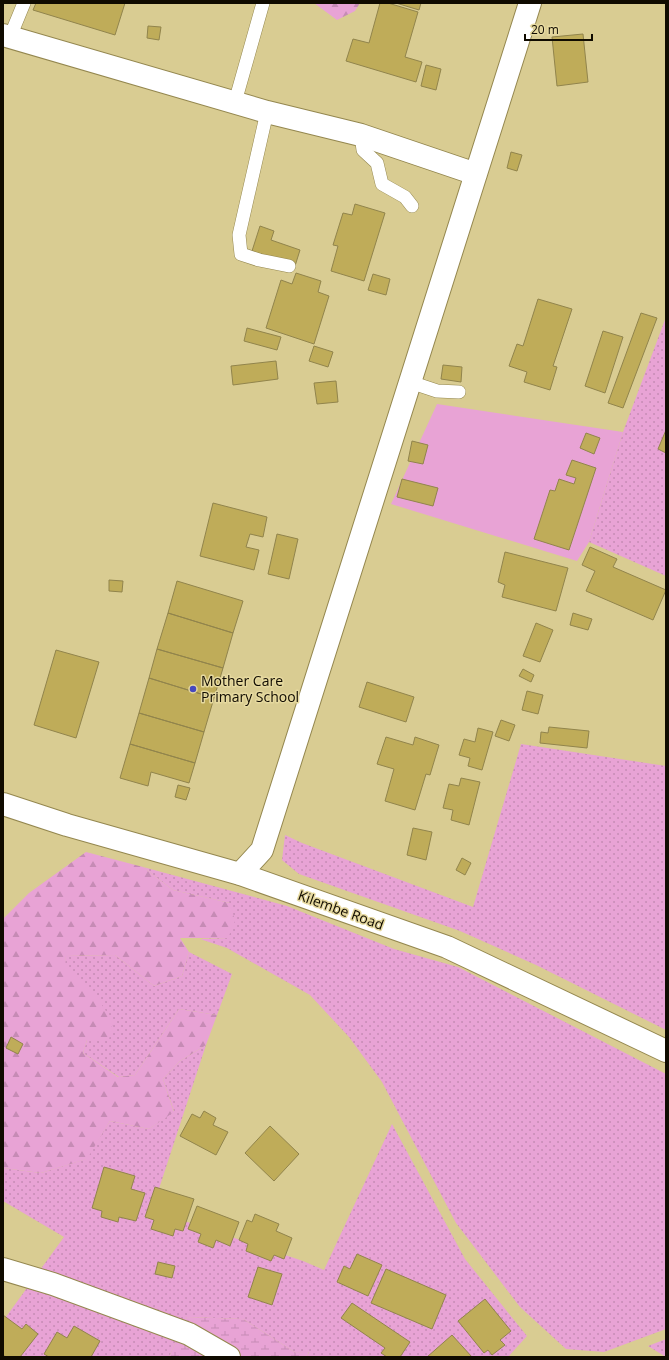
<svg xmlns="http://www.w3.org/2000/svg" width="669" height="1360" font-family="'Open Sans',sans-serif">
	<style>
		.grass { fill: url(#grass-dots) }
		.forest { fill: url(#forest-firs) }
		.wetland { fill: url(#wetland-marsh) }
		.green { fill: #e8a3d5 }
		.building { fill: #bfac59; stroke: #91844c }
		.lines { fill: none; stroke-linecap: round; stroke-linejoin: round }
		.lane-casing { stroke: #94874f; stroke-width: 14 }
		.street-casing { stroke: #94874f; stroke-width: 24 }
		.primary-casing { stroke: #94874f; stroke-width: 24 }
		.lane { stroke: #fff; stroke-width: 13 }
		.street { stroke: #fff; stroke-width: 22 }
		.primary { stroke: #fff; stroke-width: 22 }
		.poi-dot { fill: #4748be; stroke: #e6d99f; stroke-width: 1.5 }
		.labels { text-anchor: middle; stroke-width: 3; stroke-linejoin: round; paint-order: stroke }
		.poi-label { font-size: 14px; fill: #100b00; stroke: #e6d99f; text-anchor: start }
		.street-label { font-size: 14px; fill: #100b00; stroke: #e6d99f }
	</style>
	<defs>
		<pattern id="grass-dots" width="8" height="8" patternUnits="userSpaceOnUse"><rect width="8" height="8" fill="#e8a3d5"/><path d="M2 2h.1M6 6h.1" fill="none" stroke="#c68bb5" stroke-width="1.8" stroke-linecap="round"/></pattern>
		<pattern id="forest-firs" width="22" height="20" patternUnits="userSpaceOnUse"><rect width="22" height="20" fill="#e8a3d5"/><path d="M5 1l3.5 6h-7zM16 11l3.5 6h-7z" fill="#c68bb5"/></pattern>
		<pattern id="wetland-marsh" width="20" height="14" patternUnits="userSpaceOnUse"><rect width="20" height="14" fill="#e8a3d5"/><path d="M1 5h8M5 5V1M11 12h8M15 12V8" fill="none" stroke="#c68bb5"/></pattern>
	</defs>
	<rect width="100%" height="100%" fill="#d9cc92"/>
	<path class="grass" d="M666,317V576L589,542L623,432Z
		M521,744L666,766V1030L536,965L460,931L299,874L282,860L285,835L302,843L473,907Z
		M143,867L287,906L394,949L458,967L666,1074V1329L604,1352L566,1349L520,1307L456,1223L382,1082L349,1037L310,995L227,948L200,939L228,938L230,903L173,890Z
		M189,952L232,974L217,1015L179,1009L135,1075L119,1077L83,1053L87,1040L64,967L66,956L115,955L154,986L182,976Z
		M206,1045L152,1210L303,1261L324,1270L392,1124L465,1259L527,1336L508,1357H307L309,1352L296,1353L243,1319L187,1317L169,1357H3V1321L64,1237L3,1201V1168L41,1173L86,1159L110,1121L149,1129L174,1111L163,1079L180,1061Z
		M666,1339V1357L648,1346Z"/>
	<path class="forest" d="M314,3H360L355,11L337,20Z
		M86,852L143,867L173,890L230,903L235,921L228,938H180L189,952L182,976L154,986L115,955L66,956L65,967L96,996L113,1022L109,1039L87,1040L83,1053L118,1077L135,1075L179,1009L217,1015L206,1045L180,1061L163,1079L174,1112L149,1129L110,1121L87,1159L41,1173L3,1168V919L29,893Z"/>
	<path class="wetland" d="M187,1317L243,1319L296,1353L309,1351L307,1357H169Z"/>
	<path class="green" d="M437,404L623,432L589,542L577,561L391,504Z"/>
	<path class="building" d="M36,3H125L115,35L33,10Z
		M380,3H388L418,12L405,57L422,62L416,82L346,61L353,39L369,43Z
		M396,3H421L419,10Z
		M148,26L161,27L159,40L147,38Z
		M583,34L588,82L557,86L552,37Z
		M426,65L441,69L436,90L421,86Z
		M511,152L522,155L517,171L507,168Z
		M355,204L385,213L364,281L331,271L338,246L333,245L343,213L352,215Z
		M260,226L274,231L271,240L300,250L295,266L252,251Z
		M296,273L321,281L318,292L329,296L314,344L266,328L281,280L292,284Z
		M373,274L390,279L386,295L368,290Z
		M538,299L572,309L553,366L557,367L550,390L524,382L527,372L509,366L517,344L523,346Z
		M641,313L657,318L623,408L608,403Z
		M247,328L281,337L277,350L244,341Z
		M603,331L623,337L605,393L585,386Z
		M314,346L333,352L328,367L309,361Z
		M276,361L278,379L233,385L231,366Z
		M443,365L462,367L461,382L441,379Z
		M336,381L338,402L317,404L314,383Z
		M666,430V453L658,449Z
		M586,433L600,438L594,454L580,448Z
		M412,441L428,445L423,464L408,461Z
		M572,460L596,468L569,550L534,539L550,490L555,491L559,479L574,484L576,478L566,475Z
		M402,479L438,488L433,506L397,497Z
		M213,503L267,517L263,537L250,534L246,547L259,550L254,570L200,556Z
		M277,534L298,539L289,579L268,574Z
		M590,547L617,559L613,567L666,590L653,620L586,591L595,571L582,565Z
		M505,552L568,568L556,611L502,597L505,585L498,582Z
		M109,580L123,581L122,592L109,591Z
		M177,581L243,601L233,633L168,613Z
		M168,613L233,633L223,668L157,649Z
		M573,613L592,619L588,630L570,625Z
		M536,623L553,630L540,662L523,656Z
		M157,649L223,668L214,698L149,678Z
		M56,650L99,662L76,738L34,725Z
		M523,669L534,675L531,682L519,676Z
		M149,678L214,698L204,732L139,713Z
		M367,682L414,697L406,722L359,707Z
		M527,691L543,695L538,714L522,710Z
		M139,713L204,732L195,763L130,744Z
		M501,720L515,725L509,741L495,736Z
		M549,727L589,731L587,748L540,743L541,732L548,733Z
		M478,728L493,732L482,770L468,766L470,758L459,755L464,739L475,742Z
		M386,737L413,745L415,737L439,745L430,775L426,774L415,810L385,801L394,769L377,764Z
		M130,744L195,763L189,783L151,772L148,786L120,778Z
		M461,778L480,782L469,825L451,820L453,810L443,808L449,784L459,786Z
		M178,785L190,788L186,800L175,797Z
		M413,828L432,832L426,860L407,855Z
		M462,858L471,863L465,875L456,870Z
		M11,1037L23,1044L18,1054L6,1048Z
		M204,1111L216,1118L213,1125L228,1132L216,1155L180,1136L192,1114L200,1118Z
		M270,1126L299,1154L274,1181L245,1153Z
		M104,1167L135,1176L131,1189L145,1193L136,1221L119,1217L118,1222L101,1217L102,1211L92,1208Z
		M155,1187L194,1199L183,1231L175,1229L173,1236L151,1229L154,1220L145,1217Z
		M197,1206L239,1222L230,1246L216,1240L213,1248L198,1242L201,1234L188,1229Z
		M255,1214L279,1224L276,1231L292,1238L284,1259L274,1255L271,1261L246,1251L248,1244L239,1240L247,1220L252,1222Z
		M357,1254L382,1265L368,1296L337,1282L344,1266L350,1269Z
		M158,1262L175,1266L172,1278L155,1274Z
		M258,1267L282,1274L272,1305L248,1297Z
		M386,1269L446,1295L432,1329L371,1303Z
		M485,1299L511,1331L500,1340L505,1345L492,1355L488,1350L484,1353L458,1321Z
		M352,1303L410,1342L400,1357H387L381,1353L385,1348L341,1318Z
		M3,1315L22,1329L26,1324L38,1334L20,1357H6L3,1355Z
		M74,1326L100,1341L91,1357H49L44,1354L57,1332L67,1338Z
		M452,1335L472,1357H427Z"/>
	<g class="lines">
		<defs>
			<path id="lane" d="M10,37L24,3
				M235,102L263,3
				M267,112L239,235L241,254L259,260L289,266
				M361,135L363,150L377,163L382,184L405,197L412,206
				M410,382L437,391L459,392"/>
			<path id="street" d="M3,35L267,112L361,135L476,174
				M240,874L262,850L530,3
				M3,1269L53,1284L189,1334L229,1357"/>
			<path id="primary" d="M3,804L67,825L240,874L447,947L666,1051"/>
		</defs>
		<use href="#lane" class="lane-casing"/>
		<use href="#street" class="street-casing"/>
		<use href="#primary" class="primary-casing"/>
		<use href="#lane" class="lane"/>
		<use href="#street" class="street"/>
		<use href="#primary" class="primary"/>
	</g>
	<circle class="poi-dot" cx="193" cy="689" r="4"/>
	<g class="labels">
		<g class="poi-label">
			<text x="201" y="686">Mother Care<tspan x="201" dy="16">Primary School</tspan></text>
		</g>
		<g class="street-label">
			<text transform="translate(341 910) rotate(20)" y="5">Kilembe Road</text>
		</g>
	</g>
	<rect width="669" height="1360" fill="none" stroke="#100b00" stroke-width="8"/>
	<path d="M525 34v6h67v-6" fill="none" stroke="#100b00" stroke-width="2"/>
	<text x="531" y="34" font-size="12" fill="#100b00" stroke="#e6d99f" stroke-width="3" paint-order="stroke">20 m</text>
</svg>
